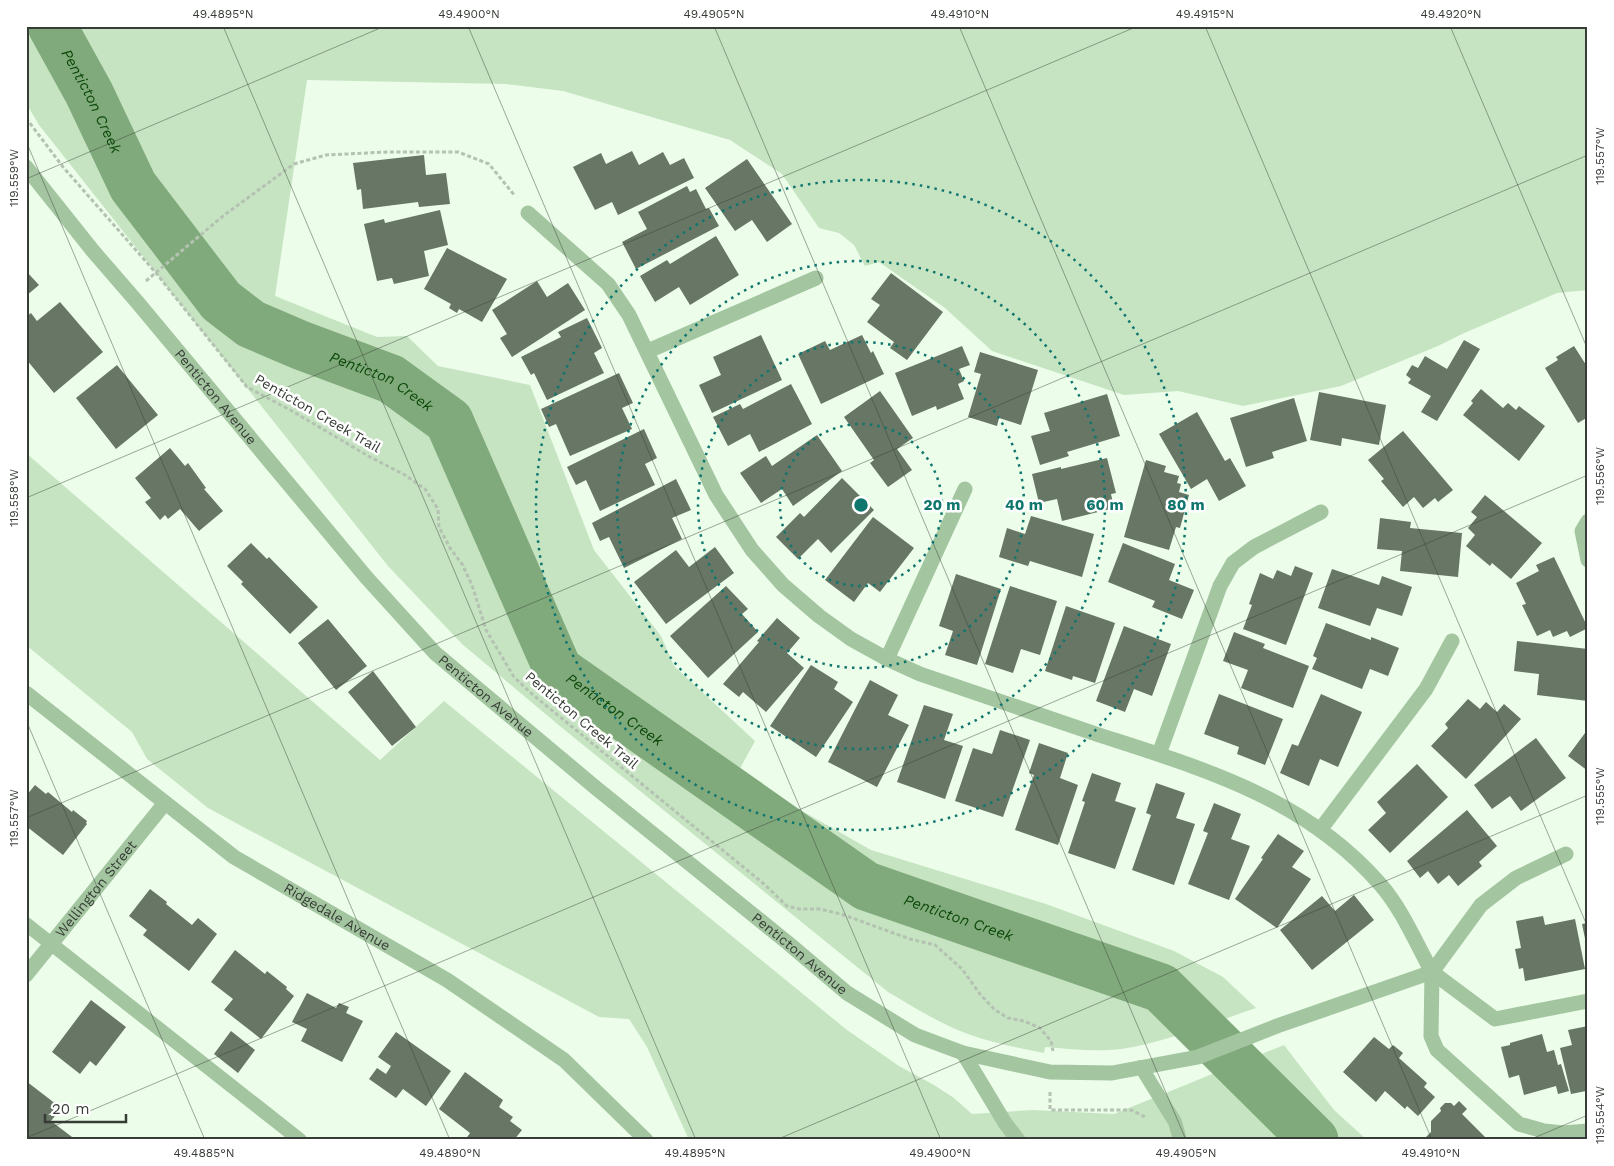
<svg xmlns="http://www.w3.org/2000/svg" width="1614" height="1166" font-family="'Work Sans',sans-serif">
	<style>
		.green { fill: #c6e4c2 }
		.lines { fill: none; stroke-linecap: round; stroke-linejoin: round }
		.river { stroke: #80aa7c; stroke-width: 49 }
		.building { fill: #677665 }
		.path { stroke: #b4c2b2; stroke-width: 3; stroke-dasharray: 4 2.5; stroke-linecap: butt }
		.service { stroke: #a3c5a0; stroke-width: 14 }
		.minor { stroke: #a3c5a0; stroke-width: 15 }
		.ticks { fill: none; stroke: #373d36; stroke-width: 1; stroke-opacity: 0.45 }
		.ring { fill: none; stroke: #0f766e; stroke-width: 2.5; stroke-dasharray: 2.5 5 }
		.labels { text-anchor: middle; stroke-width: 5; stroke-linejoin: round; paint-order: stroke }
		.street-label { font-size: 14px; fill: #373d36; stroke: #fff }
		.water-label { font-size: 15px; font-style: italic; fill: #0c4909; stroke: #fff }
		.centre { fill: #0f766e; stroke: #fff; stroke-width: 2.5 }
		.ring-label { font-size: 15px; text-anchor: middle; font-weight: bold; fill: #0f766e; stroke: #fff; stroke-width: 5; stroke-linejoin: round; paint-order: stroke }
		.neatline { fill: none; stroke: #373d36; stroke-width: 2 }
		.ticks-label { font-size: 12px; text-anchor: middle; fill: #373d36 }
	</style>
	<rect width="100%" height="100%" fill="#ecfdea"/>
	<path class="green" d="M26,26H1588V290L1557,293L1462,334L1438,346L1341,386L1243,406L1178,391L1124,395L992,351L945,308L879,262L865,266L854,245L839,233L819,228L782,174L730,140L563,91L506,84L307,80L275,296L377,337L407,336L438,366L530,385L594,550L661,636L674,666L755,741L737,774L871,850L1046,904L1174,951L1223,977L1256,1008C1214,1022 1165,1043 1121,1049C1096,1052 1070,1049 1045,1047L1044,1053C1018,1048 993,1043 968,1034C940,1024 914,1007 888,992L561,727L462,644L388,566L39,125L26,103Z
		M26,453L380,760L444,701L847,1030L899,1066L934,1085L954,1098L972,1114L1033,1110L1114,1114L1284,1045L1334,1110L1367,1140H689L647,1047L629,1019L599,1017L208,808L147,759L132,732L26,645Z"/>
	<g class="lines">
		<path class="river" id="s1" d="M52,26L89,93L133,186L221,301L251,324L300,345L391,379L449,421L558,670L866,886L1161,988L1314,1140"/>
	</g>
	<path class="building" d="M632,151L639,165L663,152L670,165L684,158L694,178L618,215L612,202L595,210L573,167L601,153L606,164Z
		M424,155L426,175L446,173L450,204L419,207L418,202L363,209L361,189L357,190L353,163Z
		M747,159L792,224L767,242L752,220L735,231L705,188Z
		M687,186L690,192L696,189L706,209L709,208L719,226L636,269L622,242L647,229L638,212Z
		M440,210L448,245L424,251L429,276L394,284L392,278L377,281L364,224L384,219L385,223Z
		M716,236L739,275L690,305L679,287L655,302L640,276L667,260L670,264Z
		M447,248L507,279L482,322L459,309L457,313L449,308L451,304L424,289Z
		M26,271L39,285L26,296Z
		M891,273L943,312L907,360L890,348L894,342L867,322L880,305L871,299Z
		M537,281L547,297L568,283L585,310L512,357L500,338L507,334L492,310Z
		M60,302L103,352L54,393L26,359V317L31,313L37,321Z
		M587,318L602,348L594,353L604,373L547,400L534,373L531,375L521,357L561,337L558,332Z
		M761,335L782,380L712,413L699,385L721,375L713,357Z
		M862,335L871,353L873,351L884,374L821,404L798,354L825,341L830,350Z
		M1464,340L1480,349L1437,421L1421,412L1431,396L1408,383L1411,379L1406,375L1412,365L1418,368L1425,356L1447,369Z
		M962,346L970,365L959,369L964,381L958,384L964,399L937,410L936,406L912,416L895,373Z
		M1574,346L1588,368V417L1578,423L1545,368L1558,360L1556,357Z
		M980,352L1038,370L1021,425L999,418L997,426L968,417L981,374L974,372Z
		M117,365L158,415L116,449L76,398Z
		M619,373L633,403L622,408L632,429L570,456L556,424L549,427L541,409Z
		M791,384L812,424L759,452L750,434L728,446L713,417L740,404L743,409Z
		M1481,389L1503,408L1508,403L1516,410L1519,406L1545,426L1519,461L1463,415L1473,403L1471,401Z
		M880,391L913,438L897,449L912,470L888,487L870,463L874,460L844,417Z
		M1319,392L1386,405L1379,445L1342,438L1341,446L1310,440Z
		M1107,394L1120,436L1067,452L1069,456L1040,465L1031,436L1050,431L1044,413Z
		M1294,398L1307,441L1272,452L1274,458L1246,467L1230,418Z
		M1197,412L1225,461L1230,458L1246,486L1219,501L1207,479L1191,489L1159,434Z
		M644,429L657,458L645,464L655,485L600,511L586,480L576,485L567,467Z
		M1403,431L1453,490L1438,502L1435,498L1423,508L1414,497L1403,507L1381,481L1384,479L1368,460Z
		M817,435L842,471L793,506L782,489L761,503L740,473L766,456L772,466Z
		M170,448L185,466L188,463L206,488L204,489L223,511L199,531L180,509L168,519L165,515L160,520L145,502L151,498L135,478Z
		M1107,458L1116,493L1111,494L1114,508L1062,521L1057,499L1039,503L1032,474L1061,467V469Z
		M1146,460L1166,466L1164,472L1179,476L1177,483L1181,484L1179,492L1189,495L1180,528L1176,527L1169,550L1124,537Z
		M842,478L874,510L831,553L818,539L798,559L776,537L800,513L804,517Z
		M676,479L691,510L672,518L682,539L624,568L609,537L600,541L592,523Z
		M1485,495L1542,543L1511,579L1492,563L1490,566L1466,546L1475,535L1468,528L1477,517L1471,512Z
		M1031,516L1094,534L1082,577L1030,561L1028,566L999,557L1007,528L1025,534Z
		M873,517L914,548L880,592L868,583L854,602L825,580Z
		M1380,518L1411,522L1410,528L1462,533L1458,577L1400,571L1402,551L1377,549Z
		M251,543L267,559L269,557L318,607L290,634L241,584L243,582L227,566Z
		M1123,543L1175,564L1169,580L1194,590L1182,619L1152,607L1155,601L1108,582Z
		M715,547L734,573L666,624L634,582L676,550L689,567Z
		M1554,557L1588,628L1570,637L1567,631L1553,637L1550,630L1537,636L1522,605L1526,604L1516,583L1539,571L1536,565Z
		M1295,566L1313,573L1286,645L1243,629L1252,605L1249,604L1260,573L1273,579L1277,570L1291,576Z
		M1332,569L1379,585L1382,576L1412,587L1402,616L1377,608L1370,626L1318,608Z
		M956,574L1001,589L977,665L945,655L953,631L939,626Z
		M726,586L748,609L742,614L758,632L708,678L670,636Z
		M1010,586L1057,601L1040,655L1021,649L1013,673L985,664Z
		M1066,606L1115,623L1095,683L1073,676L1072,680L1045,671Z
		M777,618L800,638L787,653L804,668L766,712L743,692L739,697L723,684L759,642L757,641Z
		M328,619L367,666L336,690L298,643Z
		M1326,623L1371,640V637L1399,648L1388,676L1370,669L1362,689L1312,669L1317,658L1313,656Z
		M1124,626L1171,644L1152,696L1134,689L1125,712L1096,701Z
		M1234,632L1265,644L1263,648L1309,666L1293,708L1241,688L1248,670L1223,661Z
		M1517,641L1588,649V701L1537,695L1539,674L1514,671Z
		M811,665L838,682L834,689L853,702L816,757L770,726Z
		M373,671L416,727L392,746L348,692Z
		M870,680L898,695L888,715L909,725L877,787L828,762Z
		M1219,694L1283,719L1265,765L1237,754L1239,747L1204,734Z
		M1321,694L1362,712L1338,767L1320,759L1309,786L1280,773L1292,744L1298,746Z
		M1468,699L1480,709L1486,702L1497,712L1504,704L1521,719L1466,779L1431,746L1448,728L1445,724Z
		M924,705L953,714L944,740L963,746L945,799L897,782Z
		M1588,729V771L1568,756Z
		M1000,730L1030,740L1003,817L955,801L973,748L992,754Z
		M1536,738L1566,778L1521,811L1510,796L1492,809L1474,785Z
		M1039,743L1068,753L1060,778L1078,785L1058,845L1015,830L1034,775L1029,773Z
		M1417,764L1448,797L1390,853L1368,830L1386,813L1377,802Z
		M1092,773L1121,783L1115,801L1136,808L1115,869L1068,853L1085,802L1082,801Z
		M1156,783L1185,793L1176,818L1195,824L1174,885L1132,870L1151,815L1146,813Z
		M35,785L46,794L48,792L72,812L73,810L87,821L86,823L87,824L63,855L26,826V796Z
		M1214,803L1241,814L1231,839L1250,846L1229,900L1188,884L1208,833L1203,831Z
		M1467,810L1497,846L1479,862L1482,866L1458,886L1449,875L1438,884L1428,871L1420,878L1407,861Z
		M1278,834L1304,851L1292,867L1311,879L1277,928L1235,899L1263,859L1261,858Z
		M150,889L167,902L166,904L192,925L198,918L217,934L189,971L143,935L147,930L129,916Z
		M1354,895L1374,920L1312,970L1280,930L1322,896L1335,911Z
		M1543,916L1545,925L1575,919L1585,969L1525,981L1523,968L1519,969L1515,949L1521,948L1516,921Z
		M1588,923V948H1587L1582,924Z
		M235,950L265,974L267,971L287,987L286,989L294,996L261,1039L224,1010L233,999L211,982Z
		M307,993L336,1008L339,1003L349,1007L346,1013L363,1021L342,1062L301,1041L307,1029L292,1022Z
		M91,1000L126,1027L96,1066L90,1061L80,1074L52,1052Z
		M1588,1026V1095L1586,1091L1571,1094L1560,1048L1572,1045L1568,1030Z
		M231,1031L255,1050L238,1073L214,1054Z
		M396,1032L451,1071L426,1106L403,1089L396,1098L369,1079L377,1068L386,1074L391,1066L378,1057Z
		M1542,1034L1547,1052L1554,1050L1558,1065L1561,1064L1569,1091L1558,1094L1556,1086L1524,1095L1519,1075L1509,1078L1501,1047L1510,1045V1043Z
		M1374,1037L1389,1049L1393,1045L1403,1053L1399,1058L1427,1083L1424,1087L1435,1097L1418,1116L1407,1106L1405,1109L1385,1091L1376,1102L1343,1072Z
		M465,1072L503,1100L499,1107L513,1117L510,1121L522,1130L514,1140H465L470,1133L439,1109Z
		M26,1081L61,1108L51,1121L72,1137L70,1140H26Z
		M1459,1101L1467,1109L1462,1114L1488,1140H1423L1431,1132V1121L1441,1111L1440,1108L1445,1103H1451L1454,1106Z"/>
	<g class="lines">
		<path class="path" d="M26,118L63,167L156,273L247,387L292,411L370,457L405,475L425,489L438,509L439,527L450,548L462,564L472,585L486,630L514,677L532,694L764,884L787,906L799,909H820L841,914L910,939L935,945L962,969L980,994L995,1010L1008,1018L1024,1021L1040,1028L1051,1041L1053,1051
			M146,281L223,216L294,164L326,155L387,152H458L489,164L515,196
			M1050,1092V1110H1131L1147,1118"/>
		<path class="service" d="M26,924L300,1140
			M1141,1067L1175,1122L1180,1140"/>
		<g class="minor">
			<path id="s2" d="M26,167L93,251L138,303L366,577L435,653L596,788L788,943L847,993L915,1035L963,1053L1050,1072L1112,1073L1198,1057L1277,1026L1432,972L1495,1019L1588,1001"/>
			<path d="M528,213L608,284L629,315L716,495L752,550L783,585L819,616L851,639L887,659L920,674C980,694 1039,715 1099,735C1204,769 1305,798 1380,884C1402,909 1416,943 1432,972L1481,905L1516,878L1566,854"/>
			<path d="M648,351L816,278"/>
			<path d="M1588,521L1582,531L1588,560"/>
			<path d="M887,659L965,489"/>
			<path id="s3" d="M26,693L234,857L447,980L564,1060L646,1140"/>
			<path d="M1159,754L1220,586L1233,563L1254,547L1321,512"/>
			<path d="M1320,830L1426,689L1452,641"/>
			<path d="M1432,972L1431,1036L1437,1050L1519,1124L1544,1131L1563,1133L1588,1131"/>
			<path id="s4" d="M26,975L165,803"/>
			<path d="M963,1053L1005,1123L1018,1140"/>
		</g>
	</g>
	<path class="ticks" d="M223,26L696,1140M468,26L941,1140M714,26L1186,1140M959,26L1432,1140M1205,26L1588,928M1450,26L1588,350M26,141L450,1140M26,179L385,26M26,498L1138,26M26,720L205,1140M26,818L1588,155M26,1138L1588,475M776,1140L1588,795M1529,1140L1588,1115"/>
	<g class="ring">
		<circle cx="861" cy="505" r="81"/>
		<circle cx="861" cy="505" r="163"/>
		<circle cx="861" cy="505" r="244"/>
		<circle cx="861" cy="505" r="325"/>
	</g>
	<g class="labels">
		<g class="street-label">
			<text dy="5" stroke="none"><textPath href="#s2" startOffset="298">Penticton Avenue</textPath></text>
			<text transform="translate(318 413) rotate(30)" y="5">Penticton Creek Trail</text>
			<text dy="5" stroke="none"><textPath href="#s2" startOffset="702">Penticton Avenue</textPath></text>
			<text transform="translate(582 720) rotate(40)" y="5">Penticton Creek Trail</text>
			<text dy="5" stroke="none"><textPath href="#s4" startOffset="111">Wellington Street</textPath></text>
			<text dy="5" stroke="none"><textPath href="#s3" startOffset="384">Ridgedale Avenue</textPath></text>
			<text dy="5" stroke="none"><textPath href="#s2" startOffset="1108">Penticton Avenue</textPath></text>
		</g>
		<g class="water-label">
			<text dy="5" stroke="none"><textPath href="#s1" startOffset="85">Penticton Creek</textPath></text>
			<text dy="5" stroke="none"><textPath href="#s1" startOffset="505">Penticton Creek</textPath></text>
			<text dy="5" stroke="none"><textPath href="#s1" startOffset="925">Penticton Creek</textPath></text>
			<text dy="5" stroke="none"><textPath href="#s1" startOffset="1330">Penticton Creek</textPath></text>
		</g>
	</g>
	<circle cx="861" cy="505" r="8" class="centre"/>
	<g class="ring-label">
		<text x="942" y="510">20 m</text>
		<text x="1024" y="510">40 m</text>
		<text x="1105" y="510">60 m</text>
		<text x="1186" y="510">80 m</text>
	</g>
	<rect width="1614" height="1166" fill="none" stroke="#ffffff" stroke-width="55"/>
	<path d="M45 1114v8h81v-8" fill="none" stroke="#373d36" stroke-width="2.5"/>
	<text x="52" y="1114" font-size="15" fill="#373d36" stroke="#ffffff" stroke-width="4" paint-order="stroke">20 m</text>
	<rect x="28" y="28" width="1558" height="1110" class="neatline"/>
	<g class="ticks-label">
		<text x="223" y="18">49.4895°N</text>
		<text x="469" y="18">49.4900°N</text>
		<text x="714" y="18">49.4905°N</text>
		<text x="960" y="18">49.4910°N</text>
		<text x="1205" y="18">49.4915°N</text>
		<text x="1451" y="18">49.4920°N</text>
		<text transform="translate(1600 156) rotate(-90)" y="4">119.557°W</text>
		<text transform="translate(14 178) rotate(-90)" y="4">119.559°W</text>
		<text transform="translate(1600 476) rotate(-90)" y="4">119.556°W</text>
		<text transform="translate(14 498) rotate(-90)" y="4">119.558°W</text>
		<text transform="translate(1600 796) rotate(-90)" y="4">119.555°W</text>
		<text transform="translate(14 818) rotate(-90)" y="4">119.557°W</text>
		<text transform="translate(1600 1115) rotate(-90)" y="4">119.554°W</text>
		<text x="204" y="1157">49.4885°N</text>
		<text x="450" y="1157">49.4890°N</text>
		<text x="695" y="1157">49.4895°N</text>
		<text x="940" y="1157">49.4900°N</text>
		<text x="1186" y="1157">49.4905°N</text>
		<text x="1431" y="1157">49.4910°N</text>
	</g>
</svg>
